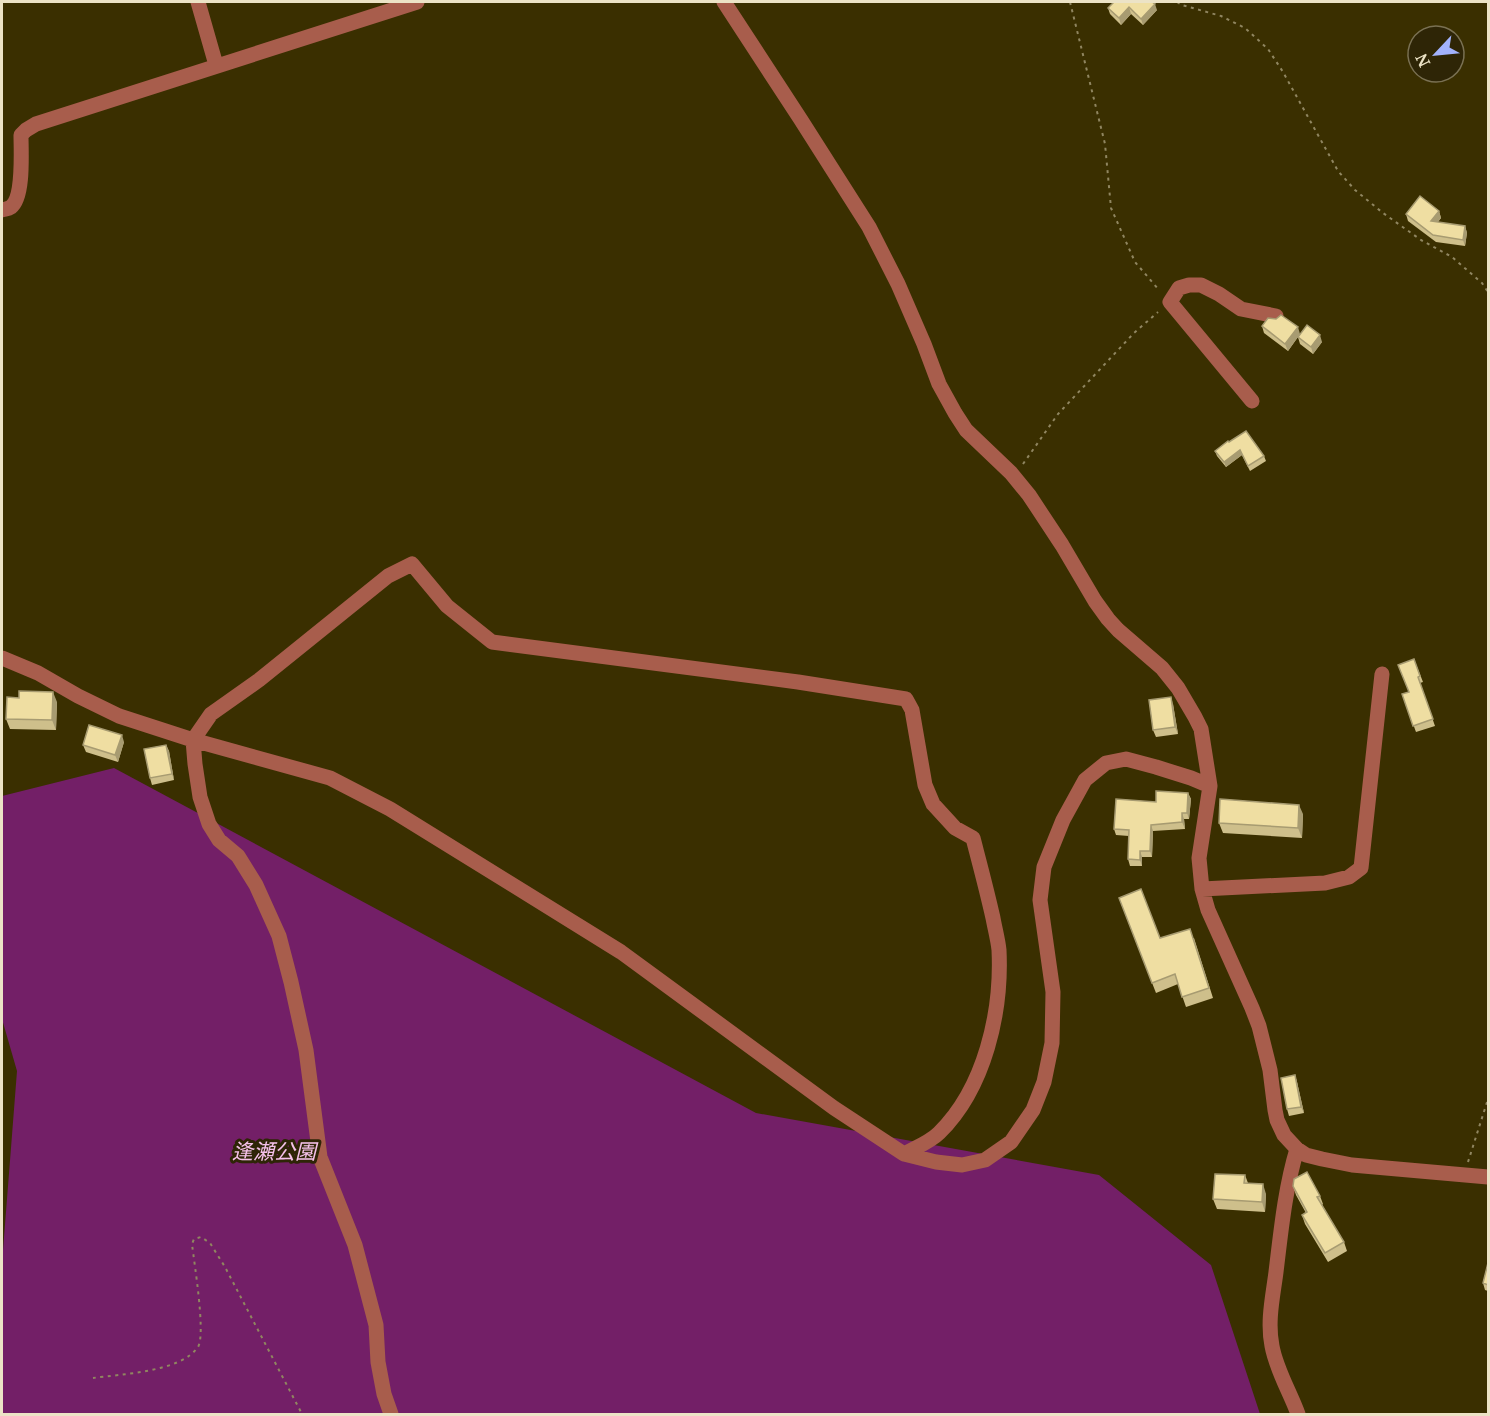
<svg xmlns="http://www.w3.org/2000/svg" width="1490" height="1416" font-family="'Noto Serif','Noto Sans JP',serif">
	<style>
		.green { fill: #731f67 }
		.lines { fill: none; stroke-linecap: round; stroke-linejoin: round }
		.path { stroke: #908660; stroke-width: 2; stroke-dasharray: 3 4.5; stroke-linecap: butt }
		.minor { stroke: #a85d4c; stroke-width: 15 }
		.wall { fill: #cebf8b }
		.shaded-wall { fill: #a79b71 }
		.building { fill: #efdea2; stroke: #a79b71; stroke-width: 1.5 }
		.labels { text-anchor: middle; stroke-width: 6; stroke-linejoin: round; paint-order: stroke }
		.park-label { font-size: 21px; font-style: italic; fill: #f5c1ea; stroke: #2e2506 }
	</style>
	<rect width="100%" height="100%" fill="#3a2f00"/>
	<path class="green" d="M114,768L756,1113L1099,1175L1211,1265L1260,1414H2V1263L17,1071L2,1019V796Z"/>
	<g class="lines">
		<path class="path" d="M1070,2L1105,144L1111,208L1135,262L1159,290
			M1177,2L1182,5L1221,16L1245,28L1268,49L1283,72L1338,171L1355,190L1383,213L1421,240L1452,257L1482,283L1488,292
			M1023,464L1058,414L1134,333L1158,312
			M1468,1162L1488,1099
			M93,1378C121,1374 181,1372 198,1347C206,1334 194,1262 192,1244L194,1239L201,1237L210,1243L225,1267L302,1414"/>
		<path class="minor" d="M198,2L216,65
			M724,2L801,120L869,227L898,284L924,344L939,384L955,413L966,430L1011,473L1029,495L1062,545L1095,601L1108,619L1118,630L1162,668L1178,688L1195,717L1201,729L1210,786L1199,858L1202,889L1208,910L1252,1008L1259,1026L1270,1070L1275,1110L1277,1120L1284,1135L1297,1149L1306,1155L1322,1159L1352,1165L1488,1177
			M2,210C5,209 8,209 11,207C24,197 21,152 21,135L26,130L36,124L417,2
			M1252,401L1170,302L1179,288L1189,285H1201L1219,294L1241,309L1276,316
			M2,658L38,673L78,696L119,716L193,740L330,778L390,809L621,952L834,1108L904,1154L936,1162L962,1165L985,1160L1011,1142L1033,1110L1044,1082L1052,1043L1053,992L1040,900L1044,867L1063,820L1085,780L1106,763L1126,759L1156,767L1191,778L1210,786
			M1202,889L1325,883L1349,877L1361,868L1382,674
			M1297,1149C1285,1189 1281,1231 1276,1272C1273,1296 1267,1321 1272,1346C1276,1369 1290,1392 1298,1414
			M391,1414L384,1394L378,1362L376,1325L355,1245L320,1157L306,1050L291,982L279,936L256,885L238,856L219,840L209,824L200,797L195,764L193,740L211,714L259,680L388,576L412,564L447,606L492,642L798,682L906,699L912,710L925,785L933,804L955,828L973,838C980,865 987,891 993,918C995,929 998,940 999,950C1002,1012 985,1088 939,1133C930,1142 915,1148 904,1154"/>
	</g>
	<path class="wall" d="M1114,2L1157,10L1143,25L1131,14L1121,25L1110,14L1108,8Z
		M1439,211L1441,218L1438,222L1465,226L1467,233L1465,246L1436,242L1408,221L1406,214Z
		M1262,326L1300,334L1322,342L1313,354L1300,344L1298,337L1288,351L1264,333Z
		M1229,442L1264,456L1266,461L1250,471L1242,455L1226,467L1217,456L1215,451Z
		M1414,659L1423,682L1420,683L1435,726L1416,732L1402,694L1409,692Z
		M57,702L56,730L10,729L6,719Z
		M1173,704L1178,734L1156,737L1153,730Z
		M124,742L118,762L86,752L83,745Z
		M166,745L169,751L174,780L152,785L150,778Z
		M1188,793L1191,799L1189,819H1184L1185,829L1153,831L1152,857H1142V866H1130L1128,859L1129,836L1116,835L1114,829L1156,802Z
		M1303,814L1302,838L1223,833L1219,823Z
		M1119,898L1160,938H1194L1213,998L1186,1007L1178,984L1156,993Z
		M1295,1075L1297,1082L1304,1113L1289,1116L1287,1109Z
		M1245,1175L1248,1183L1266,1194L1265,1212L1217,1209L1213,1199Z
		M1293,1186L1320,1196L1323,1204L1322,1205L1344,1242L1347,1251L1328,1262L1305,1224L1302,1215L1306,1213L1296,1195Z
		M1488,1263V1291L1485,1290L1483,1283Z"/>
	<path class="shaded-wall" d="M1155,4L1157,10L1143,25L1141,19Z
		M1129,7L1131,14L1121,25L1119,18Z
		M1439,211L1441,218L1433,228L1431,221Z
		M1465,226L1467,233L1465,246L1463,240Z
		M1298,327L1300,334L1288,351L1285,344Z
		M1320,335L1322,342L1313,354L1311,347Z
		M1240,450L1242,455L1226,467L1224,462Z
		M53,692L57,702L56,730L52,720Z
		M1171,697L1173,704L1178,734L1175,727Z
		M122,735L124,742L118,762L115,755Z
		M166,745L169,751L174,780L172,774Z
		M1188,793L1191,799L1189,819L1187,813Z
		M1299,805L1303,814L1302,838L1298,828Z
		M1182,813L1184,819L1185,829L1182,822Z
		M1151,825L1153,831L1152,857L1150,851Z
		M1140,851L1142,857V866L1140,860Z
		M1295,1075L1297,1082L1304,1113L1301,1107Z
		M1263,1184L1266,1194L1265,1212L1262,1202Z"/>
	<path class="building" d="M1114,2H1152L1155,4L1141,19L1129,7L1119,18L1108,8Z
		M1420,196L1439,211L1431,221L1465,226L1463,240L1433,235L1406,214Z
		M1281,315L1298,327L1285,344L1262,326L1268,318L1276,319Z
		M1307,325L1320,335L1311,347L1298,337Z
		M1246,431L1264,456L1248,466L1240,450L1224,462L1215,451L1228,441L1229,442Z
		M1414,659L1420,676L1418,677L1433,719L1413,726L1402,694L1409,692L1398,665Z
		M19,691L53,692L52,720L6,719L7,697L19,698Z
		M1171,697L1175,727L1153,730L1149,700Z
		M89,725L122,735L115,755L83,745Z
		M166,745L172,774L150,778L144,749Z
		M1156,791L1188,793L1187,813H1182V822L1151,825L1150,851H1140V860L1128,859L1129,830L1114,829L1116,799L1156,802Z
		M1220,799L1299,805L1298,828L1219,823Z
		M1141,889L1160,938L1190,929L1209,988L1182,997L1175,974L1152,983L1119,898Z
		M1295,1075L1301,1107L1287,1109L1281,1078Z
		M1307,1172L1320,1196L1317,1197L1344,1242L1325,1253L1302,1215L1307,1212L1293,1186L1294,1179Z
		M1215,1174L1245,1175L1244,1183L1263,1184L1262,1202L1213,1199Z
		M1488,1263V1285L1483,1283Z"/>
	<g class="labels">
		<g class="park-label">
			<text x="274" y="1159">逢瀬公園</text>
		</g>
	</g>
	<rect width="1490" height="1416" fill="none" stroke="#ece3c6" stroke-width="6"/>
	<g transform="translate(1436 54) rotate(244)"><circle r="28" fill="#2e2506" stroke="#7a7153" stroke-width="1.5"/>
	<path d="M0-4.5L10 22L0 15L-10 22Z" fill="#a2b2fd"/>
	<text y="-9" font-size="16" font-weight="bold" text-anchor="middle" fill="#ece3c6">N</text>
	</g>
</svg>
